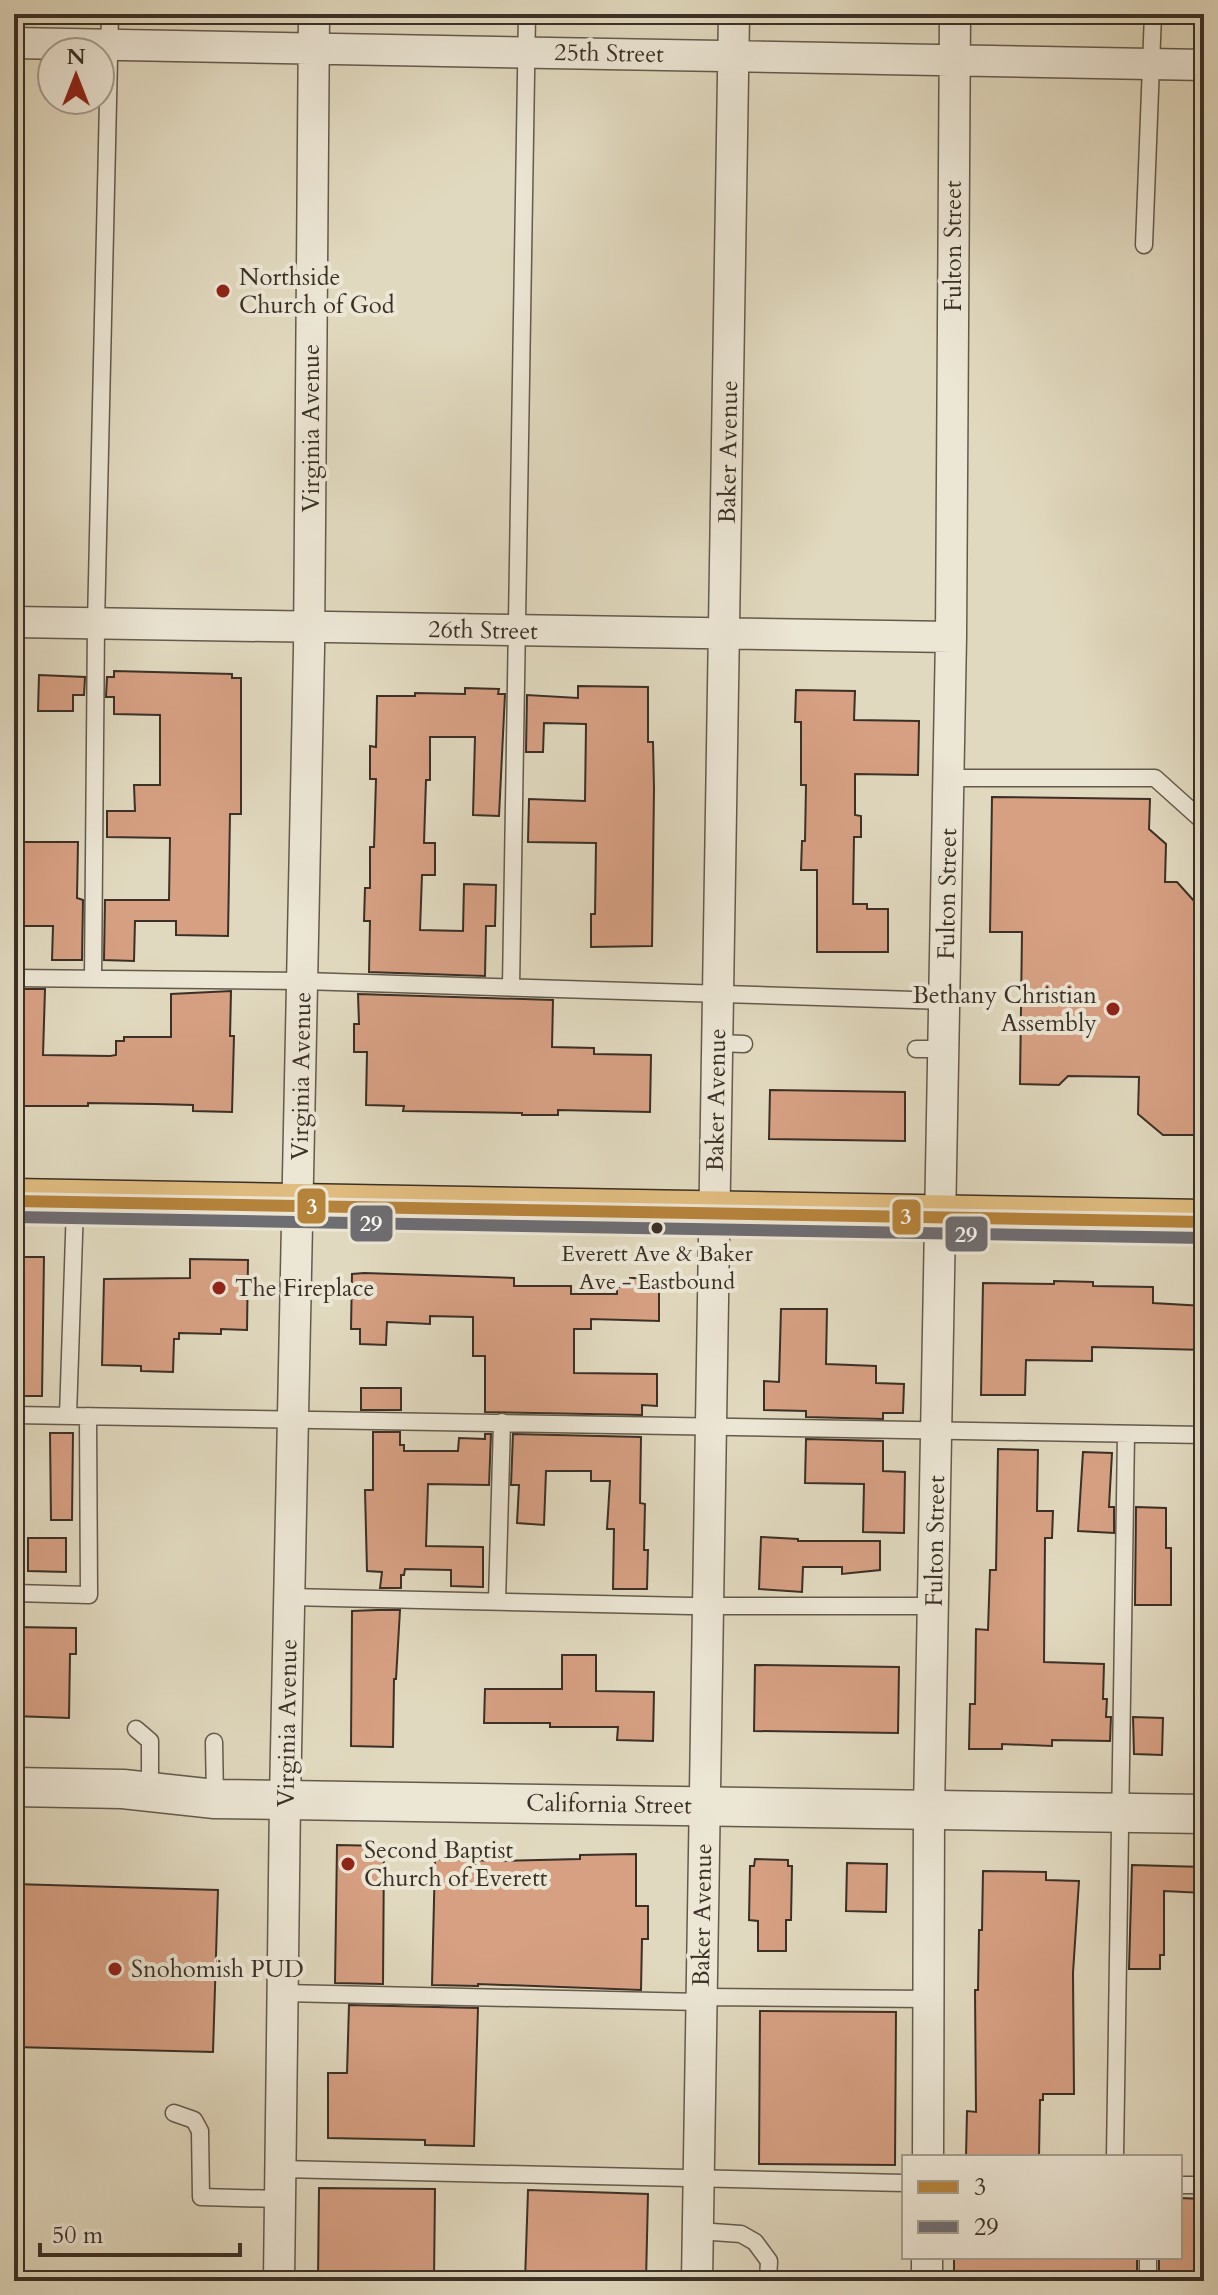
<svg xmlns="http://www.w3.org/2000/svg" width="1218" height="2295" font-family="Cardo,serif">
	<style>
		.building { fill: #d7a083; stroke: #3b3026; stroke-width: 2 }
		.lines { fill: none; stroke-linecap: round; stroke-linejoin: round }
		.service-casing { stroke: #645a4c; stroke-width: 19 }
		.minor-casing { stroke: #645a4c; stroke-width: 33 }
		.tertiary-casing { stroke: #645a4c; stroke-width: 41 }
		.primary-casing { stroke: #3b3026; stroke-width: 47 }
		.service { stroke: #ece6d5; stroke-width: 16 }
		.minor { stroke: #ece6d5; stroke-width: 30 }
		.tertiary { stroke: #ece6d5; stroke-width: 38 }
		.primary { stroke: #e0bc80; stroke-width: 44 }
		.bus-1-casing { stroke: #ece6d5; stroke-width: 18 }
		.bus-2-casing { stroke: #ece6d5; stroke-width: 18 }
		.bus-1 { stroke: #b6833b; stroke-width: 12 }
		.bus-2 { stroke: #6e6d72; stroke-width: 12 }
		.poi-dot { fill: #8f2418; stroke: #ece6d5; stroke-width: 3 }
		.bus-dot { fill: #3b3026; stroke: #ece6d5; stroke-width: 3 }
		.labels { text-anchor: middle; stroke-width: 8; stroke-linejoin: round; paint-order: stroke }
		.bus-label { font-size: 22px; fill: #3b3026; stroke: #ece6d5 }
		.street-label { font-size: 24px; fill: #3b3026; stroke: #ece6d5 }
		.poi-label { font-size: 24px; fill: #3b3026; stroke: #ece6d5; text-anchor: start }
		.line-badge { stroke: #ece6d5; stroke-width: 3 }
		.badge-label { font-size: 22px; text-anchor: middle; font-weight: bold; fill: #fff }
	</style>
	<rect width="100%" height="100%" fill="#e1d9bf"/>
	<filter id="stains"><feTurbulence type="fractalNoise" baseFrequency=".0025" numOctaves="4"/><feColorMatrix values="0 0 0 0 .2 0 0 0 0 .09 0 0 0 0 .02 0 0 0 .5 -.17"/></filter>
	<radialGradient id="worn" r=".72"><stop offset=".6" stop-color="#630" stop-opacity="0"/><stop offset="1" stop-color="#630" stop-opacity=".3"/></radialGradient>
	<path class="building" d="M114,671L232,674V678H241V814H230L228,936L176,935V921H135L134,961L104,960L105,900H169L170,838L107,837V811H135L134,785H160V715L114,714V697H106L107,677H114Z
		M39,675L85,677L84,695H73V711H38Z
		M578,686L648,687V742H653L654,788L652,946L591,947V914H595L596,843L528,842L529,799L585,801L586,724L544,723L543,752H526L527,695L578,698Z
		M465,688L499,689L498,694H505L499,816L473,815L475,737H430V780H426L424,843H435V875H422L420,930L463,931L464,884L496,885L495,926H486L485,976L369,972L370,921H364L365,888H370V847H374L376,779H370V746L376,747L377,696H415V693L465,694Z
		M796,690L855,691L854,720L919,721L918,775L855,774V815L861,816V837H854L853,904H867V909H888V952H817V870H801L802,841H805L806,785H801V722H795Z
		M992,797L1150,799L1149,829L1166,844L1165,882H1177L1204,912V1135H1163L1138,1114L1139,1077L1068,1076L1059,1085L1020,1084L1022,932H990Z
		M14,842H78L77,898L83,900L82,960H52L53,926H14Z
		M20,989H45L43,1055L110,1056L116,1055V1041H124V1037H171V994L231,991L230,1036H234L232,1112L193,1111V1105L154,1104L88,1103V1106H14L15,1061H18V1047H20L21,1041Z
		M358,994L553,1000L552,1047L594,1048V1054L651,1055L650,1112L558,1110V1115H522V1113L403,1111L404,1106L366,1105L367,1052H354V1024H359Z
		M770,1090L905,1092V1141L769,1139Z
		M14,1257H44L42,1396H14Z
		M190,1259L248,1260L247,1330L221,1329V1334L179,1333V1339H174L173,1372L141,1371V1366L102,1365L104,1279L190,1278Z
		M364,1273L514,1278V1286H571V1294H617V1287H630V1278H659V1321L591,1319V1329H574V1373L657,1374V1406L642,1405V1415L485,1412V1356H473V1317L430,1316V1324L387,1322L386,1345L360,1344V1329H351L352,1274Z
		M1054,1281L1093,1282V1286L1153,1287V1303L1204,1306V1350L1092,1347V1361L1026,1360L1025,1395H981L983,1283L1054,1284Z
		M781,1309H827L826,1364L876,1366V1383L904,1384L903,1413H883V1419L806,1417V1411L764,1410V1381L779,1382Z
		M361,1388H401V1410H361Z
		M373,1432H400V1445H404V1451H458L459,1438L485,1439V1434H491L489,1485L428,1484L426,1546L483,1547V1587L451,1586V1570L405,1569L404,1575H401V1588H380L382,1572L367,1571L365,1490H373Z
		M50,1433H73L72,1520H51Z
		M513,1434L641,1437L640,1503L645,1504L644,1550H648L647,1589H613L614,1529H607L610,1481H591V1471H546L544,1525L517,1523L519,1485H511Z
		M806,1439L883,1441V1471L905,1472L904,1533L863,1532L864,1484L805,1483Z
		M998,1449L1038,1450L1037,1511H1053L1052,1538H1045L1044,1662L1104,1664L1103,1699H1107L1106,1717H1111L1110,1741L1052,1740V1746L1002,1744V1749H969L970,1704H975L976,1629L988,1630L990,1570H996Z
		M1083,1452L1112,1453L1109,1507H1114V1533L1078,1531Z
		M1136,1507L1166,1508V1548H1171V1605H1135Z
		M761,1537L798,1539V1541H880V1570L842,1574V1567H803L802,1592L759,1589Z
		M28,1538H66V1572L28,1571Z
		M377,1610H400L396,1679H394L393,1747L351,1746L352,1611Z
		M14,1627L76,1628V1654H70L69,1718L14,1716Z
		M562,1655H596V1691L654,1692L653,1741L617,1740L618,1727H550V1723H484L485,1689H562Z
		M755,1665L899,1667L898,1733L754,1731Z
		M1133,1717L1163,1718L1162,1755L1134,1754Z
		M337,1845L384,1846L383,1984L335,1983Z
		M636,1854V1906H648V1939H642L641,1990L478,1984V1986L432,1985L435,1859L501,1861L580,1859V1855Z
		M755,1859L788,1860V1866H792L791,1920H786V1951H758V1921L749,1920L750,1866H754Z
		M847,1863L887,1864L886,1912L846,1911Z
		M1132,1865L1204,1867V1893L1164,1891V1955H1160V1969H1129Z
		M983,1871L1046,1872V1880L1079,1881L1073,1973L1074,2094H1043V2100H1040L1039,2157H966L967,2111L976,2112L975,1990H978L979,1930H982Z
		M14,1884L218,1890L213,2052L14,2047Z
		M349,2005L478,2008L474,2146L425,2145V2140L328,2138V2073H347Z
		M760,2011L896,2012L895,2165L759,2164Z
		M319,2188L435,2189L434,2281H318Z
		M528,2190L648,2194L646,2281H525Z
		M1180,2198L1202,2199L1201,2281H1159V2257H1180Z
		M954,2257H1137V2281H954Z"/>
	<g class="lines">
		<defs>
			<path id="service" d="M1144,245L1153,14
				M949,778H1155L1204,822
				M14,978L303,981L946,1001
				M93,979L96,624L110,14
				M511,987L527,14
				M717,1043L744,1044
				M916,1049H945
				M14,1415L1204,1435
				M68,1416L75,1206
				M14,1593L89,1595L88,1416
				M289,1597L690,1606H934
				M497,1601L502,1422
				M136,1729L150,1741V1791
				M214,1742L215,1799
				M283,1993L701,2002
				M701,1997L928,1999
				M174,2113L194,2120L200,2131L201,2197L280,2199
				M1115,2157L1126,1434
				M281,2169L904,2183
				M1180,2185H1204
				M698,2231L741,2234L755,2242L769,2261L768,2281
				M1148,2281V2257"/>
			<path id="minor" d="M14,43L1204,65
				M14,622L951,637
				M928,2157L929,1810L951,637L955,14
				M279,2281L285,1799L309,649L314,14
				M697,2281L734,14
				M927,2281V2257"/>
			<path id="tertiary" d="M14,1787L123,1789L215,1799L1204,1814"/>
			<path id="primary" d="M14,1201L1204,1222"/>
		</defs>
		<use href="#service" class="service-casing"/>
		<use href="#minor" class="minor-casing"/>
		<use href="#tertiary" class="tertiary-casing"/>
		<use href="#primary" class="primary-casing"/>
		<use href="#service" class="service"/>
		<use href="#minor" class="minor"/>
		<use href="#tertiary" class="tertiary"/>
		<use href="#primary" class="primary"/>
		<defs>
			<path id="bus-1" d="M14,1201L1204,1222"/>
			<path id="bus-2" d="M14,1217L1204,1238"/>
		</defs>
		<use href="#bus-1" class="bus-1-casing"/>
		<use href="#bus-2" class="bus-2-casing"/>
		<use href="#bus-1" class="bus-1"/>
		<use href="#bus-2" class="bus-2"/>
	</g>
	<g class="poi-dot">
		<circle cx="223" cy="291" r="8"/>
		<circle cx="1113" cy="1009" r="8"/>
		<circle cx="219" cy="1288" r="8"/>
		<circle cx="348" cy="1864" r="8"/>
		<circle cx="115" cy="1969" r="8"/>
	</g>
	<circle class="bus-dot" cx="657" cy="1228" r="7"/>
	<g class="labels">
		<g class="bus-label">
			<text x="657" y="1261">Everett Ave &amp; Baker<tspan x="657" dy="28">Ave - Eastbound</tspan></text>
		</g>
		<g class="street-label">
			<text transform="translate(609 53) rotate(1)" y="8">25th Street</text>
			<text transform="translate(953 246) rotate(-90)" y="8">Fulton Street</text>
			<text transform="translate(311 428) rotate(-90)" y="8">Virginia Avenue</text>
			<text transform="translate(728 452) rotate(-89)" y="8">Baker Avenue</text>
			<text transform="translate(483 630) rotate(1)" y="8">26th Street</text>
			<text transform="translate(947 894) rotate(-89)" y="8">Fulton Street</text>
			<text transform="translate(301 1076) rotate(-89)" y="8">Virginia Avenue</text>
			<text transform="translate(716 1100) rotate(-89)" y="8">Baker Avenue</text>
			<text transform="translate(935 1541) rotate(-89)" y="8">Fulton Street</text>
			<text transform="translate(287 1723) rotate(-89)" y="8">Virginia Avenue</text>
			<text transform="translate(609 1804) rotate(1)" y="8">California Street</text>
			<text transform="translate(702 1915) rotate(-89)" y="8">Baker Avenue</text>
		</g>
		<g class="poi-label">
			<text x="239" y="285">Northside<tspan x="239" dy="28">Church of God</tspan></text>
			<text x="1097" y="1003" text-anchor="end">Bethany Christian<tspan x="1097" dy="28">Assembly</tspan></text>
			<text x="235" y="1296">The Fireplace</text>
			<text x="364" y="1858">Second Baptist<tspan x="364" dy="28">Church of Everett</tspan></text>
			<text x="131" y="1977">Snohomish PUD</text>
		</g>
	</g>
	<g class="line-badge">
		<rect x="296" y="1187" width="31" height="38" rx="8" fill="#b6833b"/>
		<rect x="891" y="1198" width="31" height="38" rx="8" fill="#b6833b"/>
		<rect x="349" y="1204" width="45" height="39" rx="8" fill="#6e6d72"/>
		<rect x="944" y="1215" width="45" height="38" rx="8" fill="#6e6d72"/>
	</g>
	<g class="badge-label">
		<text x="312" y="1214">3</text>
		<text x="906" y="1224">3</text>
		<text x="371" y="1231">29</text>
		<text x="966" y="1242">29</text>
	</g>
	<rect width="1218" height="2295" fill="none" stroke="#e1d9bf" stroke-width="48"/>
	<rect x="16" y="16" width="1186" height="2263" fill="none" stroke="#3b3026" stroke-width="4"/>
	<rect x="24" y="24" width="1170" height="2247" fill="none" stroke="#3b3026" stroke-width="2"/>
	<rect x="902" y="2155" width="280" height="104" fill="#ece6d5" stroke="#a59d8f" stroke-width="2"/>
	<rect x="918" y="2181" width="40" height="12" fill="#b6833b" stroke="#a59d8f" stroke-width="2"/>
	<text x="974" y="2195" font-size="24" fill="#3b3026">3</text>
	<rect x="918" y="2221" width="40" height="12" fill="#6e6d72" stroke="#a59d8f" stroke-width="2"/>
	<text x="974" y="2235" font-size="24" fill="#3b3026">29</text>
	<g transform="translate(76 76)"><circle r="38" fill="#ece6d5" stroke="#a59d8f" stroke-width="2"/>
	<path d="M0-6L14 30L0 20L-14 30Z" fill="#8f2418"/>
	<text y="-12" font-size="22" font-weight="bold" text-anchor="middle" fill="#3b3026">N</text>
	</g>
	<path d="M40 2243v12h200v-12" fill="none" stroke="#3b3026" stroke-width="4"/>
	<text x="52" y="2243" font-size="24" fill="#3b3026" stroke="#ece6d5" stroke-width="6" paint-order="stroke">50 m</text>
	<rect width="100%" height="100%" filter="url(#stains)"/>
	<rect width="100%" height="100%" fill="url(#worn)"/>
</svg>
